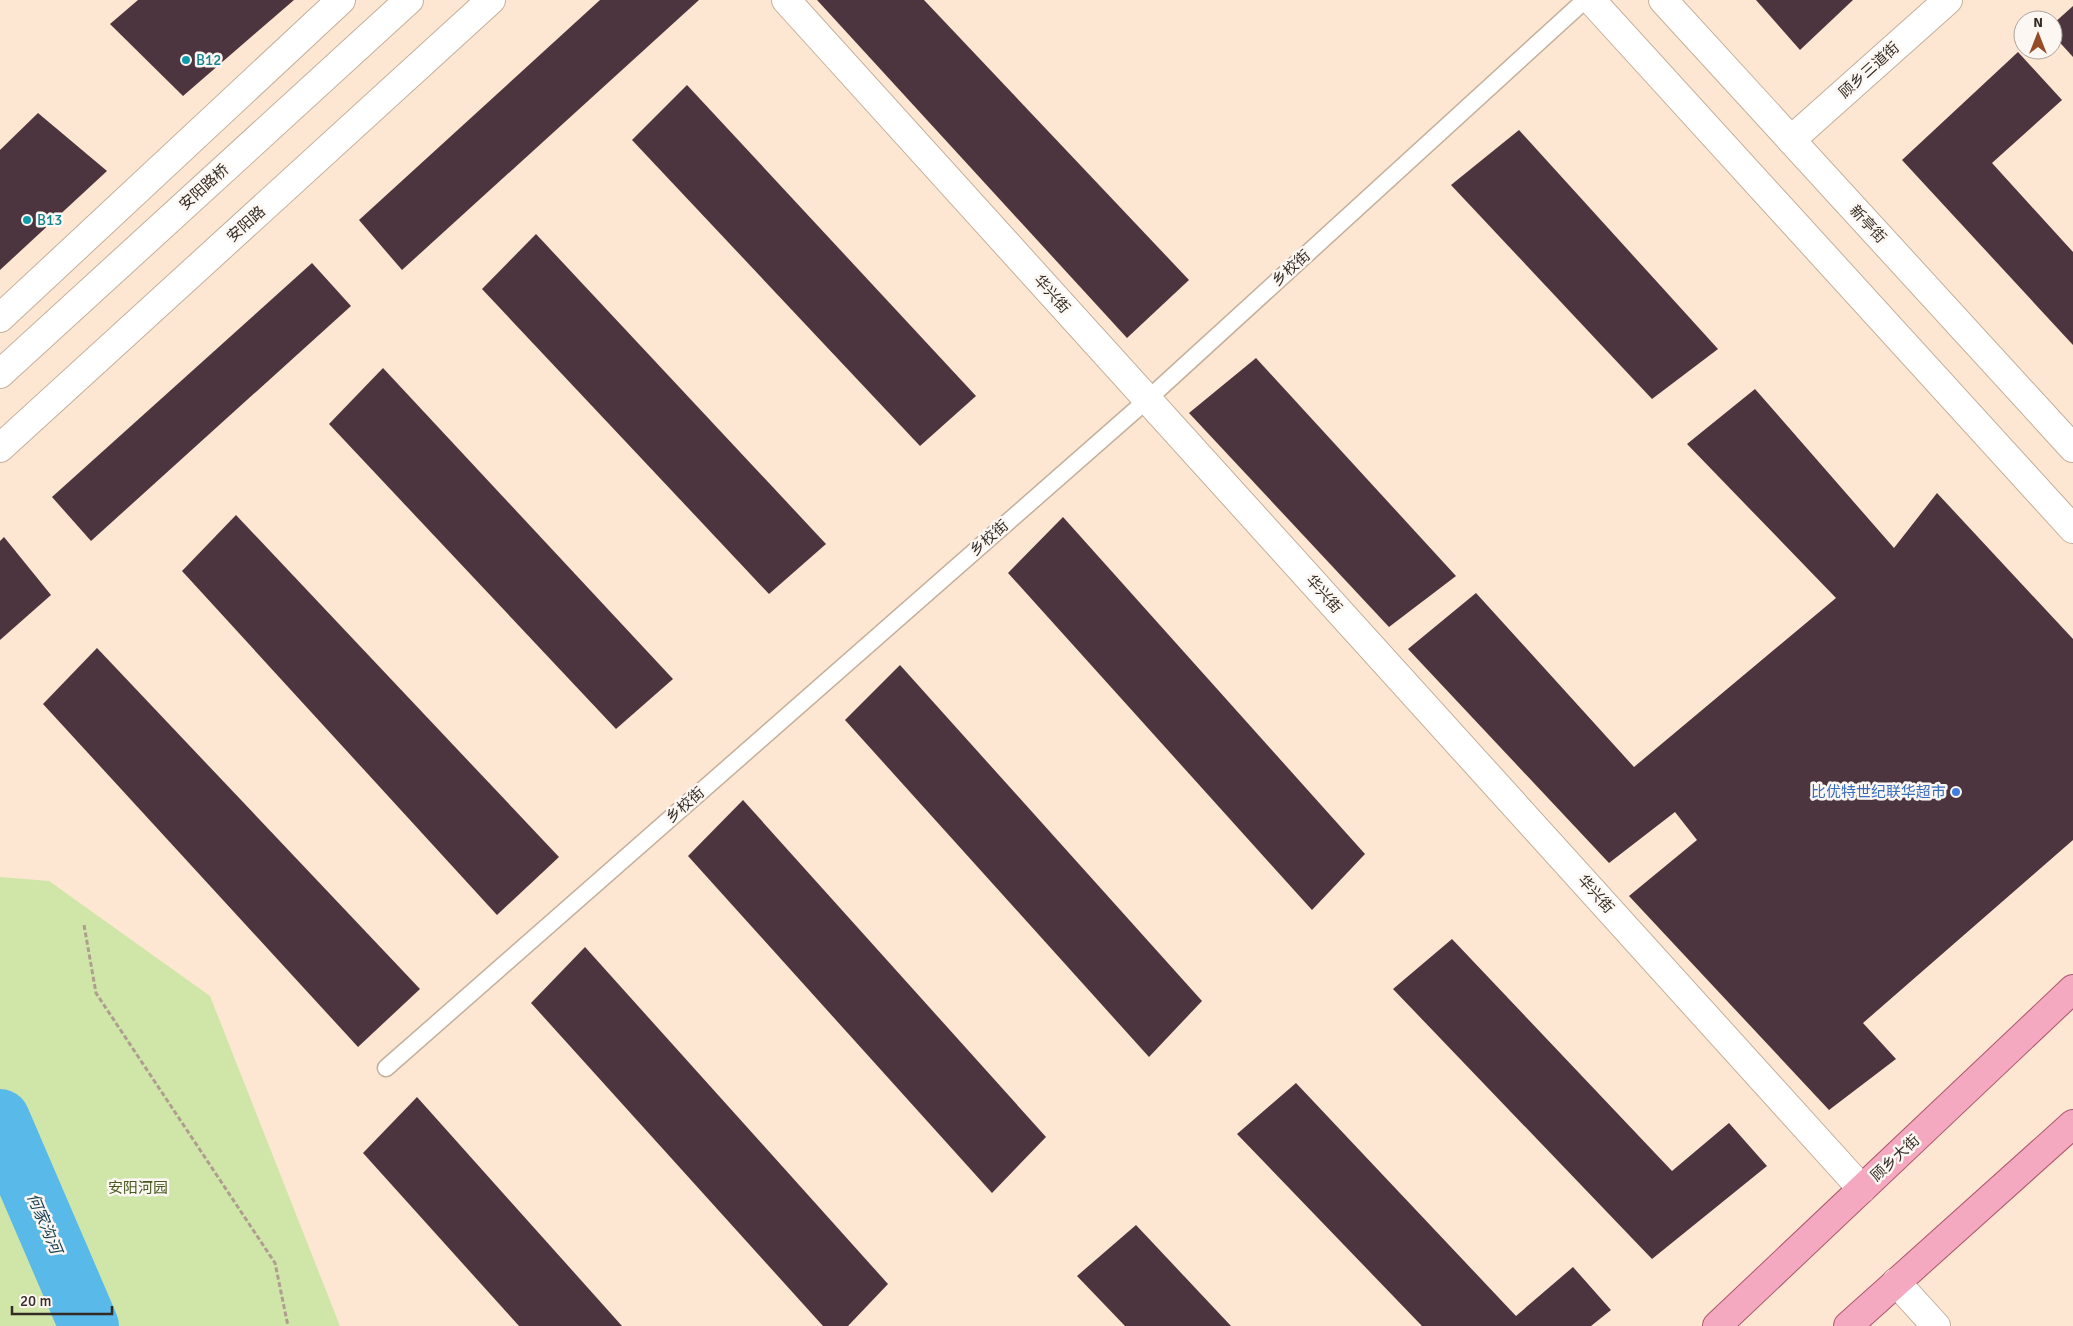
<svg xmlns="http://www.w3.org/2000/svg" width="2073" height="1326" font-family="Signika,'Noto Sans SC',sans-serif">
  <rect width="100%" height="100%" fill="#fde6d2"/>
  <path fill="#d0e6a9" d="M0 877 49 881 210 996 340 1326H0Z"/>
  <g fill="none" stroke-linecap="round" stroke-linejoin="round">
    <path stroke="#59b9e8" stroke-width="60" d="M0 1119 89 1326"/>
  </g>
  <g fill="#4d353f">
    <path d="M138 0H294L183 96 110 24Z"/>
    <path d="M600 0H699L402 270 359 220Z"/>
    <path d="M817 0H924L1189 280 1127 338Z"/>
    <path d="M1756 0H1853L1800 50Z"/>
    <path d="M2073 6V57L2053 35V24Z"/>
    <path d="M2018 52 2062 100 1992 163 2073 252V345L1902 160Z"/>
    <path d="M687 85 976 396 920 446 632 140Z"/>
    <path d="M38 113 107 171 0 270V150Z"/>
    <path d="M1519 130 1718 349 1652 399 1451 185Z"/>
    <path d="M536 234 826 544 769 594 482 289Z"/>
    <path d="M312 263 351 306 91 541 52 497Z"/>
    <path d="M1256 358 1456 576 1389 627 1189 413Z"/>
    <path d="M383 368 673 679 616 729 329 424Z"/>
    <path d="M1755 389 1894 548 1937 493 2073 639V840L1863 1023 1896 1059 1829 1110 1629 896 1697 840 1675 812 1609 863 1408 649 1476 593 1634 767 1836 598 1687 444Z"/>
    <path d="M236 515 559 857 497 915 182 571Z"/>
    <path d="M1063 517 1365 854 1312 910 1008 573Z"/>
    <path d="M4 537 51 595 0 640V541Z"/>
    <path d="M97 648 420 989 358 1047 43 704Z"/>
    <path d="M900 665 1202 1001 1149 1057 845 720Z"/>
    <path d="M743 800 1046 1137 992 1193 688 856Z"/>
    <path d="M1452 939 1672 1171 1729 1123 1767 1166 1652 1259 1393 989Z"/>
    <path d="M585 947 888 1284 848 1326H823L531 1003Z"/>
    <path d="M1296 1083 1516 1316 1573 1267 1611 1310 1591 1326H1422L1237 1134Z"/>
    <path d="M417 1097 622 1326H519L363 1153Z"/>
    <path d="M1136 1225 1231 1326H1125L1077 1276Z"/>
  </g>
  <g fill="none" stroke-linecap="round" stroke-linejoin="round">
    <g stroke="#c4af9b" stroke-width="19">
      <path id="lane" d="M386 1068 1148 399 1585 0"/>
    </g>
    <g stroke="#c4af9b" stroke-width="30">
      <g id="street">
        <path d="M786 0 1862 1189"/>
        <path d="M1791 140 1948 0"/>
      </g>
    </g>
    <g stroke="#c4af9b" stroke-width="30">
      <g id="secondary">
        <path d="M1591 0 2073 529"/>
        <path d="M1663 0 2073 448"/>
        <path d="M0 318 341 0"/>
        <path d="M0 374 409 0"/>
        <path d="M0 448 491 0"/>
        <path d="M1896 1282 1936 1326"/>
      </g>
    </g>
    <g stroke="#ac576e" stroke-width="30">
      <g id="primary">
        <path d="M1717 1326 2073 989"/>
        <path d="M1848 1326 2073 1124"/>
      </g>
    </g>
    <path stroke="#af9e8f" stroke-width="3" stroke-dasharray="5 2.5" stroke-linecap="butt" d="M84 925 96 993 275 1263 288 1326"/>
    <use href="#lane" stroke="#fff" stroke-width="16"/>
    <use href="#street" stroke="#fff" stroke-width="28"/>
    <use href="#secondary" stroke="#fff" stroke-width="28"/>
    <use href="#primary" stroke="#f4a9c0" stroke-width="28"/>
  </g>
  <g fill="#0f9aa8" stroke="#fcf7f3" stroke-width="2">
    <circle cx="186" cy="60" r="5"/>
    <circle cx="27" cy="220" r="5"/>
  </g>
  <circle fill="#3f7fe0" stroke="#fcf7f3" stroke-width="2" cx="1956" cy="792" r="5"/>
  <g text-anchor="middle" stroke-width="5" stroke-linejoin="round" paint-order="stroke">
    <g font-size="15" fill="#0d838f" stroke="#fcf7f3" text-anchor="start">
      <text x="196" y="65">B12</text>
      <text x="37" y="225">B13</text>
    </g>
    <g font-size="15" fill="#342b24" stroke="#fcf7f3">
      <text transform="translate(1869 70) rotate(-42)" y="5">顾乡三道街</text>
      <text transform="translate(204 187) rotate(-42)" y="5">安阳路桥</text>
      <text transform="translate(246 224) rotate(-42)" y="5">安阳路</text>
      <text transform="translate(1868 224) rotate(47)" y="5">新亭街</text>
      <text transform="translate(1291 268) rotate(-42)" y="5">乡校街</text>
      <text transform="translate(1052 294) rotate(48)" y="5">华兴街</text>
      <text transform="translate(989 538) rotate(-41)" y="5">乡校街</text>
      <text transform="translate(1324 594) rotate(48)" y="5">华兴街</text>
      <text transform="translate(685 805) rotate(-41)" y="5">乡校街</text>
      <text transform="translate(1596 894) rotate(48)" y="5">华兴街</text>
      <text transform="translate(1895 1158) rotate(-43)" y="5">顾乡大街</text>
    </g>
    <g font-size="15" fill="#366cbe" stroke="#fcf7f3" text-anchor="end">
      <text x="1946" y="797">比优特世纪联华超市</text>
    </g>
    <g font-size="15" fill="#48591f" stroke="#fcf7f3">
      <text x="138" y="1193">安阳河园</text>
    </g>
    <g font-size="16" font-style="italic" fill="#133d50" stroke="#fcf7f3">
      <text transform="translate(45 1223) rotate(67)" y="6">何家沟河</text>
    </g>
  </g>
  <g transform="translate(2038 35)"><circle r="24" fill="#fcf7f3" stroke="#aca5a0"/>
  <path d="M0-4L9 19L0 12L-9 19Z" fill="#944d28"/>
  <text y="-8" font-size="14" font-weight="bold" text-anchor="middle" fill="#342b24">N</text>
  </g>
  <path d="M12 1306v8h100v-8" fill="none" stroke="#342b24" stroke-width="2.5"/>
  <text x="20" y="1306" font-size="15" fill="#342b24" stroke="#fcf7f3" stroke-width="4" paint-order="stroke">20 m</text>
</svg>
